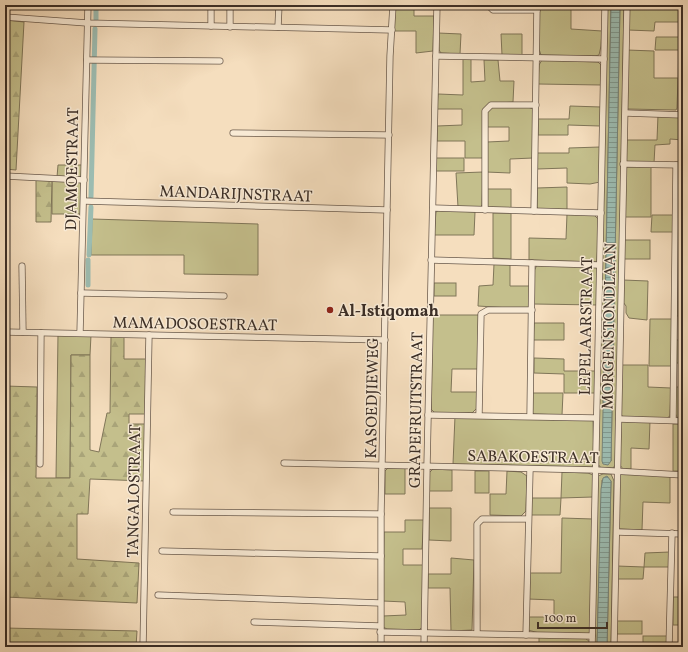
<svg xmlns="http://www.w3.org/2000/svg" width="688" height="652" font-family="Vollkorn,serif">
  <defs>
    <pattern id="forest-firs" width="22" height="20" patternUnits="userSpaceOnUse"><rect width="22" height="20" fill="#c4bf8c"/><path d="M5 1l3.5 6h-7zM16 11l3.5 6h-7z" fill="#a9a479"/></pattern>
    <pattern id="water-rules" width="6" height="5" patternUnits="userSpaceOnUse"><rect width="6" height="5" fill="#9cbcb1"/><path d="M0 2.5h6" fill="none" stroke="#809990"/></pattern>
  </defs>
  <rect width="100%" height="100%" fill="#f5debe"/>
  <filter id="stains"><feTurbulence type="fractalNoise" baseFrequency=".005" numOctaves="4"/><feColorMatrix values="0 0 0 0 .2 0 0 0 0 .09 0 0 0 0 .02 0 0 0 .5 -.17"/></filter>
  <radialGradient id="worn" r=".72"><stop offset=".6" stop-color="#630" stop-opacity="0"/><stop offset="1" stop-color="#630" stop-opacity=".3"/></radialGradient>
  <g fill="#c4bf8c" stroke="#807659">
    <path d="M394 5H414V16H434L433 51 416 53V31H394Z"/>
    <path d="M539 5H602V9H571V29L602 31 601 46 599 55 595 56 541 55 539 49Z"/>
    <path d="M607 5H611L603 401 611 461 620 5H624L616 464 613 468H601L598 464Z"/>
    <path d="M628 5H680V22H655L654 31 628 30Z"/>
    <path d="M438 33 461 34 460 54 441 53 439 50Z"/>
    <path d="M501 34H522V55H502Z"/>
    <path d="M656 37H679V50H655Z"/>
    <path d="M627 50 654 51V78H678L677 108 676 110 628 109 626 106Z"/>
    <path d="M463 59H471V82L485 81 484 60H498L500 81H514L513 102 488 104 484 110 483 158H465V141H437V126L462 125V109H437L438 94 463 95Z"/>
    <path d="M542 60 598 62 601 65V85L538 84 539 65Z"/>
    <path d="M570 106 601 107 600 126 568 125V135H538V119H569Z"/>
    <path d="M492 107H528L533 109V158L510 159V173L486 172 487 142 509 141V127H487L486 114Z"/>
    <path d="M658 115 683 116V140L670 139V144L655 145 654 163H628L625 161V140H657Z"/>
    <path d="M600 147V182L590 184 567 183V168L537 169V153H569V148Z"/>
    <rect x="436" y="158" width="28" height="13"/>
    <path d="M58 165H82L81 177H57Z"/>
    <path d="M651 166V217H624L625 169 627 167Z"/>
    <path d="M683 166V269L677 268 678 172Z"/>
    <path d="M483 172 482 205 479 208 458 207 456 173Z"/>
    <path d="M52 180 81 182V214H52Z"/>
    <path d="M567 187V210H540L537 207V188Z"/>
    <path d="M486 189H511V208H489L486 205Z"/>
    <path d="M439 210 475 212 474 235H434L436 212Z"/>
    <path d="M493 213H511V259L493 258Z"/>
    <path d="M567 214H593L599 220 597 262 529 260V238L566 239Z"/>
    <path d="M652 215H675L674 232H651Z"/>
    <path d="M92 219 258 224V275L184 274V255H91Z"/>
    <rect x="624" y="240" width="26" height="19"/>
    <path d="M494 264H510V286H530L529 307 526 309 478 306 479 286 493 285Z"/>
    <path d="M537 265 594 266 598 270 597 305 534 304V271Z"/>
    <path d="M623 280 648 281 647 320 629 318 626 313V306L623 302Z"/>
    <rect x="434" y="283" width="22" height="13"/>
    <rect x="676" y="293" width="7" height="23"/>
    <path d="M432 315H479L478 369H452L451 392H477V408L472 413H435L431 409Z"/>
    <path d="M650 319H673L672 366H649Z"/>
    <path d="M534 323H564V340H533Z"/>
    <path d="M58 334 91 335 90 355H71L70 478H56Z"/>
    <path d="M676 340H683V363H675Z"/>
    <path d="M534 358 564 359V371H595V393H564V374L534 373Z"/>
    <path d="M622 365H648V387L671 388 670 416 667 418 623 417 621 414Z"/>
    <path d="M676 387H683V420L678 419 675 413Z"/>
    <path d="M532 393H563L562 415 534 414 532 412Z"/>
    <path d="M455 416 593 420 594 464 592 467 453 464Z"/>
    <path d="M623 421H650L649 449 631 448V469H623L620 465 621 423Z"/>
    <rect x="673" y="424" width="10" height="47"/>
    <path d="M388 468H405V494H385V471Z"/>
    <path d="M433 469 452 470V491H429V473Z"/>
    <rect x="475" y="471" width="14" height="22"/>
    <path d="M507 471 521 472 527 476 526 511 521 516 490 515V494H506Z"/>
    <path d="M562 472 588 473 593 475V497L561 498Z"/>
    <path d="M603 474H611L614 481 611 647H607L611 481 602 480 597 647H593L598 476Z"/>
    <path d="M621 474 670 475V503L643 502 642 530 620 529 618 528V477Z"/>
    <path d="M531 498H561L560 515H530Z"/>
    <path d="M429 508H451V541L429 540Z"/>
    <path d="M562 518 593 519 590 633 587 634 539 633 528 630V617H554V600L528 599V573H561Z"/>
    <path d="M405 520H424L422 549H403V565H423L422 627 419 630 387 629 383 627V616L406 615 405 602 383 601 384 532H405Z"/>
    <path d="M670 552V567H644L645 553Z"/>
    <path d="M451 558 474 560 472 630 451 631 450 588H428V574H451Z"/>
    <path d="M617 566 644 567 643 579H617Z"/>
    <rect x="673" y="597" width="10" height="28"/>
    <rect x="615" y="621" width="27" height="13"/>
    <rect x="643" y="636" width="25" height="11"/>
    <path d="M539 637 585 638 590 642V647H539Z"/>
  </g>
  <g fill="url(#forest-firs)" stroke="#807659">
    <path d="M5 20 24 22 16 170 5 169Z"/>
    <path d="M36 180H52L51 222H36Z"/>
    <path d="M111 336 124 337V359H147L145 414H129V424H145V481L90 479 88 514H77V559L139 563 137 603 5 597V386L37 387 36 478H70L71 355H90V450L99 452 107 413H110Z"/>
    <path d="M5 628 137 631 136 647H5Z"/>
  </g>
  <g fill="url(#water-rules)" stroke="#758379">
    <path d="M611 5H620L611 461 608 465 603 464 602 461Z"/>
    <path d="M607 476 611 481 607 647H597L601 489 603 478Z"/>
  </g>
  <g fill="none" stroke-linecap="round" stroke-linejoin="round">
    <g stroke="#9cbcb1" stroke-width="5">
      <path d="M96 19V5"/>
      <path d="M91 197 95 29"/>
      <path d="M89 255 91 207"/>
      <path d="M88 285V260"/>
    </g>
    <g stroke="#6a5a4c" stroke-width="7">
      <g id="minor">
        <path d="M230 5V27"/>
        <path d="M488 5 493 10H537"/>
        <path d="M5 17 87 23 392 30"/>
        <path d="M211 26V5"/>
        <path d="M278 27 279 5"/>
        <path d="M436 56 604 59"/>
        <path d="M87 60 220 61"/>
        <path d="M626 113 683 115"/>
        <path d="M681 115 682 5"/>
        <path d="M233 133 389 135"/>
        <path d="M623 164 683 165"/>
        <path d="M5 176 84 180"/>
        <path d="M84 201 387 210"/>
        <path d="M433 208 601 213"/>
        <path d="M485 210V111L491 105H536"/>
        <path d="M534 211 537 5"/>
        <path d="M431 260 599 265"/>
        <path d="M22 266 23 332"/>
        <path d="M81 293 224 296"/>
        <path d="M5 332 385 340"/>
        <path d="M80 333 88 5"/>
        <path d="M428 415 596 418"/>
        <path d="M479 415 481 314 488 310H532"/>
        <path d="M530 415 532 263"/>
        <path d="M619 419 683 421"/>
        <path d="M673 420 676 165"/>
        <path d="M284 463 596 470 683 475"/>
        <path d="M40 464 41 333"/>
        <path d="M173 512 381 514"/>
        <path d="M617 532 683 534"/>
        <path d="M162 551 381 556"/>
        <path d="M158 595 380 603"/>
        <path d="M254 622 380 626"/>
        <path d="M380 632 592 636"/>
        <path d="M477 633V524L482 519H528"/>
        <path d="M526 635 530 469"/>
        <path d="M143 647 149 335"/>
        <path d="M381 647V514L390 56 393 5"/>
        <path d="M424 647 427 466 437 5"/>
        <path d="M592 647 605 5"/>
        <path d="M614 647 627 5"/>
        <path d="M669 647 672 533"/>
      </g>
    </g>
    <use href="#minor" stroke="#f8ead5" stroke-width="5.5"/>
  </g>
  <circle fill="#8f2418" stroke="#f8ead5" stroke-width="1.5" cx="330" cy="310" r="4"/>
  <g text-anchor="middle" stroke-width="3" stroke-linejoin="round" paint-order="stroke">
    <g font-size="16" fill="#3b2e26" stroke="#f8ead5">
      <text transform="translate(71 169) rotate(-89)" y="6">DJAMOESTRAAT</text>
      <text transform="translate(236 193) rotate(2)" y="6">MANDARIJNSTRAAT</text>
      <text transform="translate(195 323) rotate(1)" y="6">MAMADOSOESTRAAT</text>
      <text transform="translate(585 326) rotate(-89)" y="6">LEPELAARSTRAAT</text>
      <text transform="translate(608 326) rotate(-89)" y="6">MORGENSTONDLAAN</text>
      <text transform="translate(371 398) rotate(-89)" y="6">KASOEDJIEWEG</text>
      <text transform="translate(415 410) rotate(-89)" y="6">GRAPEFRUITSTRAAT</text>
      <text transform="translate(533 456) rotate(1)" y="6">SABAKOESTRAAT</text>
      <text transform="translate(133 491) rotate(-89)" y="6">TANGALOSTRAAT</text>
    </g>
    <g font-size="16" font-weight="bold" fill="#3b2e26" stroke="#f8ead5" text-anchor="start">
      <text x="338" y="316">Al-Istiqomah</text>
    </g>
  </g>
  <rect width="688" height="652" fill="none" stroke="#f5debe" stroke-width="20"/>
  <rect x="6" y="6" width="676" height="640" fill="none" stroke="#3b2e26" stroke-width="2"/>
  <rect x="10" y="10" width="668" height="632" fill="none" stroke="#3b2e26"/>
  <path d="M538 622v6h69v-6" fill="none" stroke="#3b2e26" stroke-width="2"/>
  <text x="544" y="622" font-size="12" fill="#3b2e26" stroke="#f8ead5" stroke-width="3" paint-order="stroke">100 m</text>
  <rect width="100%" height="100%" filter="url(#stains)"/>
  <rect width="100%" height="100%" fill="url(#worn)"/>
</svg>
